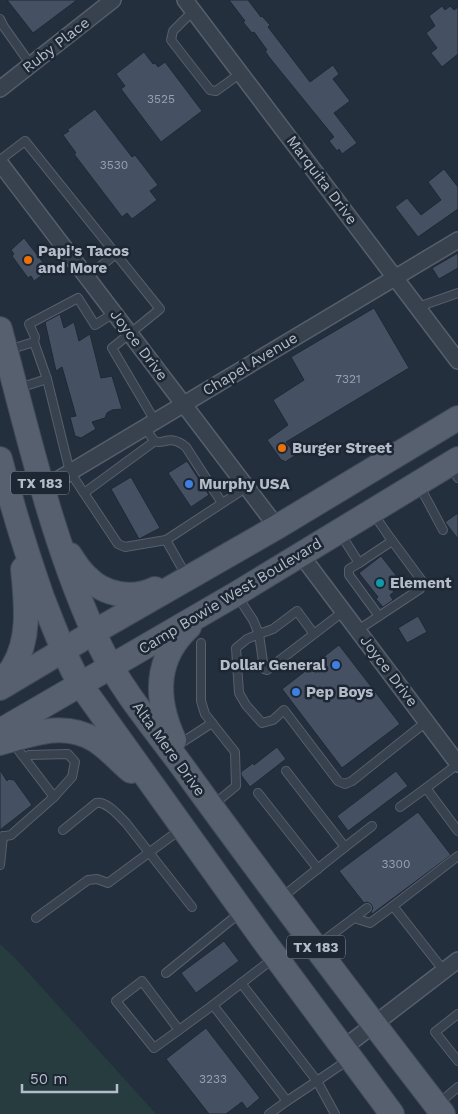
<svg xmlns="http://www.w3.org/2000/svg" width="458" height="1114" font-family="'Work Sans',sans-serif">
  <rect width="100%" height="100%" fill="#242f3e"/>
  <path fill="#263c3f" d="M0 944 16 959 156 1114H0Z"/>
  <g fill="#455162" stroke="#1f2835">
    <path d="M7 0H77L33 33Z"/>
    <path d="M229 0H248L261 17 262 16 270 25 268 27 278 40 310 82 333 65 339 74 333 79 350 101 334 113 357 143 342 154 339 149 337 151 329 141 334 137 269 57 265 51 267 50 254 32 252 33 243 22 245 21Z"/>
    <path d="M442 6 445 10 450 6 454 10 458 7V54L442 67 431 53 437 48 426 33 435 26 429 16Z"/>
    <path d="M144 52 153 64 155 63 158 67 165 62 202 111 161 142 121 89 125 86 116 74Z"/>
    <path d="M95 109 132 157 135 155 158 185 150 191 157 200 132 219 127 213 122 217 74 154 76 153 63 135 69 131 67 130Z"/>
    <path d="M444 169 458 187V209L418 237 395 207 407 198 421 215 441 200 428 182Z"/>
    <path d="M24 238 49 270 34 281 31 276 28 278 12 256 14 254 11 250Z"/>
    <path d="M458 253V268L439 279 432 268Z"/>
    <path d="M374 308 409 368 286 442 296 455 285 462 283 460 282 461 267 440 288 425 273 400 304 380 291 357Z"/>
    <path d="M60 314 64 328 74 322 79 341 90 334 101 378 112 376 122 409 112 410 107 413 105 418 92 422 96 429 81 438 75 436 70 417 76 416 62 367 56 371 45 322Z"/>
    <path d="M187 461 209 495 191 507 168 473Z"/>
    <path d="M131 477 160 528 139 539 111 489Z"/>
    <path d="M458 513V539L445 522Z"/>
    <path d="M381 556 399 579 390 586 394 592 390 595 393 600 383 607 376 599 378 597 359 573Z"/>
    <path d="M418 616 427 632 407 643 398 628Z"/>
    <path d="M339 645 400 724 342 768 282 689Z"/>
    <path d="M277 747 286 759 250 787 241 775V772L253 763 254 765Z"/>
    <path d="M0 770 7 781 9 779 14 780 32 805 0 830Z"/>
    <path d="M396 771 408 786 348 831 337 816Z"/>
    <path d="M418 812 451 855 372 914 371 912 373 908 371 904 367 902 364 903 339 871Z"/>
    <path d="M224 941 239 961 196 993 181 973Z"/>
    <path d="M206 1028 260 1098 247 1109 242 1102 226 1114H209L166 1059Z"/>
  </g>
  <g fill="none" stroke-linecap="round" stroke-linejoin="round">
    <g stroke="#565f6c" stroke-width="10">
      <g id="lane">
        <path d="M193 11 173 31 171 40 210 90 216 91 241 73"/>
        <path d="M0 19 4 27 31 65"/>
        <path d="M0 160 25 141 160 309 112 348 155 421"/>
        <path d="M88 276 116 254"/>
        <path d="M418 307 458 293"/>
        <path d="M34 342 47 379"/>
        <path d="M8 350 34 342 35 337 29 324 78 298 95 325 114 313"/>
        <path d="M19 388 47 379 70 472 118 544 125 547 166 540 187 577"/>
        <path d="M145 427C148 431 151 438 155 441 162 446 170 433 186 447L222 503"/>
        <path d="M450 466 458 478"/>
        <path d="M419 485 443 530"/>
        <path d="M84 493 155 441"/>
        <path d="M340 533 359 563 392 541"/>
        <path d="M166 540 247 487"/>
        <path d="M359 563 349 569V575L379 616"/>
        <path d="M238 597 253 620 259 634 247 639 236 648 239 693 246 705 262 723 273 720 284 710 338 781 345 784 352 781 426 722"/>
        <path d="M358 630 420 589 422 581 388 535 373 513"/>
        <path d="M314 634 297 611 273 629 259 634 264 669 267 670 344 611"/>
        <path d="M201 643V701L205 714 235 752 236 786 213 805"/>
        <path d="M178 745 212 723"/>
        <path d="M25 758 29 755 68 754 75 762 72 777 54 797"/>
        <path d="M458 764 426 788 458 831"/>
        <path d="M258 793 318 869"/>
        <path d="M400 807 426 788"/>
        <path d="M63 830 96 803C107 801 119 816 126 823L192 907"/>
        <path d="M0 837 11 835 54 797 13 743"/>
        <path d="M345 847 372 826"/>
        <path d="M0 865 3 836"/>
        <path d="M281 898 345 847 286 771"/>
        <path d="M393 906 458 856"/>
        <path d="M36 918 88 880 97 879 108 883 181 829"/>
        <path d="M354 918 367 908"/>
        <path d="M318 945 354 918 370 923 393 906 444 971"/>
        <path d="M166 973 241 912"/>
        <path d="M241 983 317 1081 287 1101 213 1005 274 958"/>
        <path d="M458 1014 435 1032 458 1061"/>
        <path d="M179 1030 154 1048 116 1001 142 981 179 1030 213 1005"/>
        <path d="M438 1104 458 1087"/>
        <path d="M269 1114 287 1101"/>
        <path d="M335 1114 317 1081 348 1060"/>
      </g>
    </g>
    <g stroke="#565f6c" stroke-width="18">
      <g id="street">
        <path d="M185 0 458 361"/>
        <path d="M0 89 113 0"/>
        <path d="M0 163 277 527"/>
        <path d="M42 489 458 240"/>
        <path d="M301 555 458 764"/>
        <path d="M342 1049 458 960"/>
      </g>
    </g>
    <g stroke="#414a57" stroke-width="26">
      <g id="primary">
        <path d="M0 329C29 437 53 547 101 648 124 695 162 737 192 780 274 893 358 1004 443 1114"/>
        <path d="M0 459C12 506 26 551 42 597 54 627 64 656 80 684L264 941 392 1114"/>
        <path d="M70 555C75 563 80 571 87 577 104 595 133 600 155 589"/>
        <path d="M0 681C4 677 10 673 13 667 31 638 26 601 23 569"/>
        <path d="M0 688 94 632 277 527 458 418"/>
        <path d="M0 731 236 594 458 459"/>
        <path d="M174 740C155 699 154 659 189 627"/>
        <path d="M0 743C32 734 64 721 95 740 108 748 119 761 131 771"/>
      </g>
    </g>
    <use href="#lane" stroke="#38414e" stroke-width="8"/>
    <use href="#street" stroke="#38414e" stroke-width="15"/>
    <use href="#primary" stroke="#56606e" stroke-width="24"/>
  </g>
  <g fill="#e8710a" stroke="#1d2633" stroke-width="2">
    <circle cx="28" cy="260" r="5"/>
    <circle cx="282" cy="448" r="5"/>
  </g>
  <g fill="#3f7fe0" stroke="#1d2633" stroke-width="2">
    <circle cx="189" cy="484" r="5"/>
    <circle cx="336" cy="665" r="5"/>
    <circle cx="296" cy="692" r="5"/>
  </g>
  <circle fill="#0f9aa8" stroke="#1d2633" stroke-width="2" cx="380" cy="583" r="5"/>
  <g text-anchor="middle" stroke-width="5" stroke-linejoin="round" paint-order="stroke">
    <g font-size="12" fill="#98a1af">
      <text x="161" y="103">3525</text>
      <text x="114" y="169">3530</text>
      <text x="348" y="383">7321</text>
      <text x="396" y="868">3300</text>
      <text x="213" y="1083">3233</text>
    </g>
    <g fill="#1d2633" stroke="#878f9c" stroke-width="1">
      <rect x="11" y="471.5" width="58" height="23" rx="4"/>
      <rect x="287" y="935.5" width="58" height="23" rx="4"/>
    </g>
    <g font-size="14" font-weight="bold" fill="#b4bcc9">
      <text x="40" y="488">TX 183</text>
      <text x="316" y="952">TX 183</text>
    </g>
    <g font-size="15" fill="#b4bcc9" stroke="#1d2633">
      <text transform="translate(56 45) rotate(-38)" y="5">Ruby Place</text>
      <text transform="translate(322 180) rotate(53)" y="5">Marquita Drive</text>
      <text transform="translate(139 345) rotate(53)" y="5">Joyce Drive</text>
      <text transform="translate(250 364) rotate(-31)" y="5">Chapel Avenue</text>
      <text transform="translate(230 596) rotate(-31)" y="5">Camp Bowie West Boulevard</text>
      <text transform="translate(389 671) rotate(53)" y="5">Joyce Drive</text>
      <text transform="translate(169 749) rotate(54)" y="5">Alta Mere Drive</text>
    </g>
    <g font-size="15" font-weight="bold" fill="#b4bcc9" stroke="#1d2633" text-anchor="start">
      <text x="38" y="256">Papi's Tacos<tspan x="38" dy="17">and More</tspan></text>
      <text x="292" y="453">Burger Street</text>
      <text x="199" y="489">Murphy USA</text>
      <text x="390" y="588">Element</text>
      <text x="326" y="670" text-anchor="end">Dollar General</text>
      <text x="306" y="697">Pep Boys</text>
    </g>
  </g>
  <path d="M22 1084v8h95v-8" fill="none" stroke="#b4bcc9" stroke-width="2.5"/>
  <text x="30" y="1084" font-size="15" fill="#b4bcc9" stroke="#1d2633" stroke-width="4" paint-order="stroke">50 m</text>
</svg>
